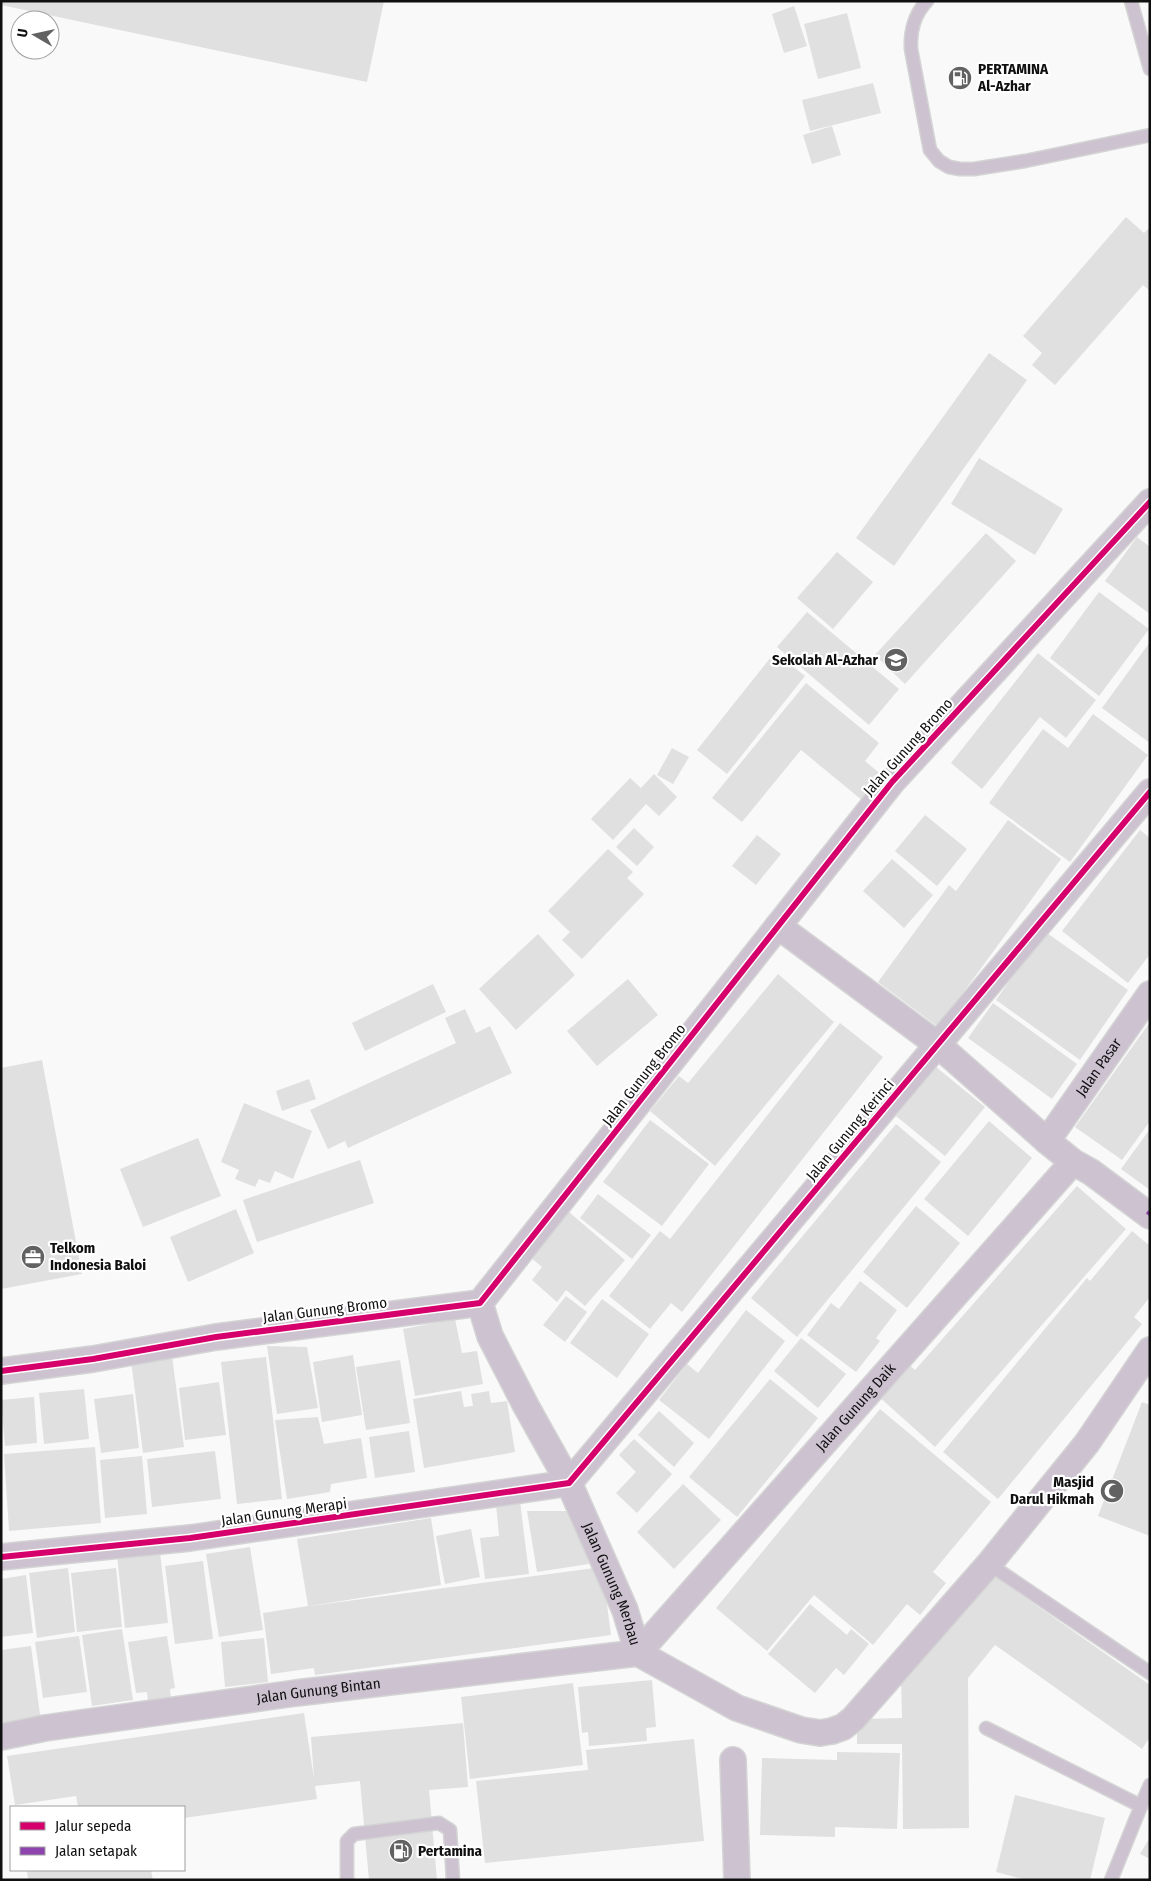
<svg xmlns="http://www.w3.org/2000/svg" width="1151" height="1881" font-family="'Fira Sans Condensed',sans-serif">
  <rect width="100%" height="100%" fill="#faf9fa"/>
  <g fill="#e1e0e1">
    <path d="M1 1H384L367 82 1 5Z"/>
    <path d="M794 6 807 46 784 53 772 14Z"/>
    <path d="M847 13 861 68 818 79 804 24Z"/>
    <path d="M873 83 881 113 810 131 802 100Z"/>
    <path d="M832 126 841 155 812 164 803 135Z"/>
    <path d="M1126 217 1144 233 1150 227V291L1143 285 1055 385 1032 365 1042 353 1023 336Z"/>
    <path d="M989 353 1027 380 894 566 856 538Z"/>
    <path d="M979 458 1063 509 1035 555 951 504Z"/>
    <path d="M986 533 1016 561 905 684 875 655Z"/>
    <path d="M1137 537 1150 547V614L1105 581Z"/>
    <path d="M837 552 873 582 833 629 797 598Z"/>
    <path d="M1099 592 1149 629 1099 696 1050 658Z"/>
    <path d="M807 612 899 689 869 725 777 647Z"/>
    <path d="M1150 642V743L1102 708Z"/>
    <path d="M775 652 805 676 727 774 697 750Z"/>
    <path d="M1038 653 1096 700 1066 738 1040 717 982 789 951 763Z"/>
    <path d="M806 683 879 743 865 761 883 776 863 801 801 750 742 822 712 798Z"/>
    <path d="M1093 714 1148 755 1070 862 989 803 1043 729 1068 748Z"/>
    <path d="M672 748 689 757 673 784 657 775Z"/>
    <path d="M654 774 677 797 659 816 646 804 613 840 591 819 630 778 641 788Z"/>
    <path d="M925 815 967 849 937 886 895 851Z"/>
    <path d="M1008 820 1061 859 938 1027 878 982 949 885 956 891Z"/>
    <path d="M634 828 654 847 637 866 616 847Z"/>
    <path d="M1140 830 1150 838V954L1128 983 1062 931Z"/>
    <path d="M757 835 781 854 756 885 732 866Z"/>
    <path d="M608 849 633 872 627 878 644 894 582 959 562 940 570 932 548 911Z"/>
    <path d="M892 859 933 895 904 928 863 891Z"/>
    <path d="M1044 931 1128 990 1080 1060 996 1000Z"/>
    <path d="M538 934 575 975 516 1030 479 989Z"/>
    <path d="M778 974 834 1022 715 1166 650 1111 679 1076 688 1083Z"/>
    <path d="M628 979 658 1015 597 1066 567 1031Z"/>
    <path d="M433 984 446 1012 365 1051 352 1023Z"/>
    <path d="M993 1003 1077 1064 1052 1099 968 1038Z"/>
    <path d="M465 1009 476 1033 490 1026 512 1073 348 1148 345 1141 328 1149 310 1110 456 1043 445 1018Z"/>
    <path d="M1150 1022V1121L1122 1160 1075 1127Z"/>
    <path d="M840 1023 883 1057 682 1312 671 1303 650 1329 609 1296 660 1231 670 1239Z"/>
    <path d="M42 1060 82 1274 1 1289V1068Z"/>
    <path d="M936 1067 985 1107 945 1156 896 1116Z"/>
    <path d="M309 1079 316 1099 282 1111 276 1091Z"/>
    <path d="M244 1103 312 1131 293 1179 275 1171 270 1183 259 1179 255 1187 235 1179 239 1170 221 1162Z"/>
    <path d="M650 1120 709 1164 662 1226 603 1182Z"/>
    <path d="M989 1121 1032 1158 968 1236 924 1199Z"/>
    <path d="M896 1124 941 1162 797 1337 751 1298Z"/>
    <path d="M1150 1129V1190L1121 1169Z"/>
    <path d="M198 1138 221 1196 143 1227 120 1169Z"/>
    <path d="M360 1160 374 1203 257 1242 243 1200Z"/>
    <path d="M1077 1186 1126 1229 935 1447 877 1395 906 1362 915 1370Z"/>
    <path d="M598 1194 651 1235 632 1259 580 1218Z"/>
    <path d="M916 1206 960 1243 907 1308 863 1272Z"/>
    <path d="M236 1209 254 1253 188 1282 170 1237Z"/>
    <path d="M569 1212 625 1260 585 1306 566 1290 557 1302 532 1280 542 1267 530 1257Z"/>
    <path d="M1132 1231 1150 1246V1297L1134 1317 1142 1324 998 1499 943 1452 1087 1278 1090 1281Z"/>
    <path d="M860 1281 897 1310 876 1338 880 1341 856 1372 807 1335 831 1303 839 1309Z"/>
    <path d="M566 1296 587 1312 565 1342 543 1325Z"/>
    <path d="M602 1299 649 1334 617 1378 570 1343Z"/>
    <path d="M746 1310 785 1341 709 1439 659 1400 687 1364 698 1373Z"/>
    <path d="M455 1319 462 1353 477 1351 483 1384 415 1396 403 1329Z"/>
    <path d="M801 1338 846 1374 818 1408 774 1371Z"/>
    <path d="M267 1346 307 1347 318 1408 277 1414Z"/>
    <path d="M353 1355 362 1415 322 1422 313 1362Z"/>
    <path d="M172 1356 184 1447 143 1453 131 1361Z"/>
    <path d="M266 1357 282 1499 237 1504 221 1362Z"/>
    <path d="M400 1360 410 1423 366 1430 356 1367Z"/>
    <path d="M770 1379 818 1418 737 1517 689 1477Z"/>
    <path d="M219 1382 226 1435 185 1440 179 1388Z"/>
    <path d="M84 1389 89 1439 44 1444 39 1393Z"/>
    <path d="M461 1391 464 1407 473 1406 471 1394 489 1391 491 1403 507 1401 515 1452 424 1468 413 1399Z"/>
    <path d="M133 1394 139 1448 101 1453 94 1399Z"/>
    <path d="M34 1397 37 1443 5 1446 1 1400Z"/>
    <path d="M1142 1402 1150 1405V1536L1098 1516Z"/>
    <path d="M880 1409 991 1502 933 1572 946 1583 920 1615 907 1604 873 1645 814 1595 767 1651 716 1608Z"/>
    <path d="M659 1411 694 1443 674 1467 638 1435Z"/>
    <path d="M318 1417 324 1444 361 1438 367 1478 331 1484 330 1492 287 1499 275 1420Z"/>
    <path d="M409 1431 415 1472 375 1478 369 1437Z"/>
    <path d="M634 1439 672 1474 637 1513 616 1493 636 1472 619 1455Z"/>
    <path d="M95 1447 101 1523 9 1531 4 1454Z"/>
    <path d="M215 1451 221 1499 152 1507 147 1459Z"/>
    <path d="M142 1456 147 1514 105 1518 100 1460Z"/>
    <path d="M683 1484 721 1520 674 1569 637 1532Z"/>
    <path d="M520 1501 529 1574 485 1579 480 1538 499 1536 496 1504Z"/>
    <path d="M527 1511H571L589 1564 537 1572Z"/>
    <path d="M431 1518 441 1585 310 1606 602 1567 611 1635 315 1675 314 1668 271 1674 263 1613 308 1606 297 1539Z"/>
    <path d="M471 1529 480 1577 445 1584 436 1536Z"/>
    <path d="M250 1547 263 1630 219 1637 206 1554Z"/>
    <path d="M160 1552 168 1623 125 1628 117 1556Z"/>
    <path d="M203 1561 213 1639 175 1644 165 1566Z"/>
    <path d="M68 1568 75 1632 37 1638 29 1573Z"/>
    <path d="M116 1568 122 1627 77 1632 71 1573Z"/>
    <path d="M26 1575 33 1633 1 1637V1579Z"/>
    <path d="M996 1577 1150 1685V1737L1142 1749 995 1645 968 1678 969 1828 903 1829 902 1744H857V1719L902 1718 901 1680Z"/>
    <path d="M810 1604 847 1635 851 1629 869 1644 844 1675 836 1668 815 1693 768 1654Z"/>
    <path d="M122 1629 133 1700 92 1706 82 1635Z"/>
    <path d="M79 1636 87 1692 43 1698 35 1642Z"/>
    <path d="M167 1636 175 1688 170 1689 171 1699 148 1702 147 1692 136 1693 128 1642Z"/>
    <path d="M264 1638 268 1682 225 1687 221 1642Z"/>
    <path d="M31 1646 41 1722 1 1727V1650Z"/>
    <path d="M652 1680 656 1727 646 1728 647 1741 589 1746 588 1732 582 1733 578 1687Z"/>
    <path d="M573 1683 583 1765 470 1779 461 1697Z"/>
    <path d="M304 1713 314 1779 311 1737 463 1723 468 1787 429 1790 437 1880H369L360 1781 315 1786 317 1799 184 1818V1807H78L76 1796 15 1805 7 1756Z"/>
    <path d="M694 1739 704 1841 485 1863 476 1781 588 1770 586 1750Z"/>
    <path d="M837 1752 900 1753 897 1829 835 1827V1837L760 1835 762 1758 837 1760Z"/>
    <path d="M1015 1795 1105 1818 1090 1880H1027L996 1872Z"/>
    <path d="M1150 1837V1859L1140 1854Z"/>
    <path d="M27 1870H151L153 1880H28Z"/>
  </g>
  <g fill="none" stroke-linecap="round" stroke-linejoin="round">
    <g stroke="#d5d4d5" stroke-width="15">
      <g id="service">
        <path d="M927 1C914 15 910 30 911 49L930 150 939 161 949 167 960 169H974L1025 161 1150 135"/>
        <path d="M1131 1 1150 69"/>
        <path d="M989 1564 1150 1673"/>
        <path d="M986 1728 1141 1806 1111 1880"/>
        <path d="M1141 1806 1150 1785"/>
        <path d="M347 1880V1841L354 1834 439 1823 450 1830 453 1880"/>
      </g>
    </g>
    <g stroke="#d5d4d5" stroke-width="28">
      <g id="minor">
        <path d="M778 926 938 1045 1047 1141 1073 1162 1091 1172 1150 1216"/>
        <path id="s1" d="M1047 1141 1150 994"/>
        <path id="s2" d="M480 1303 490 1336 526 1406 569 1483 625 1610 638 1653 737 1708 801 1730 820 1733 832 1731 843 1727 853 1719 989 1564 1087 1443 1150 1350"/>
        <path d="M1 1371 93 1359 216 1337 480 1303 892 782 1150 502"/>
        <path d="M1 1557 190 1538 569 1483 1150 792"/>
        <path id="s3" d="M1 1737 45 1728 296 1693 638 1653 1073 1162"/>
        <path d="M733 1760 737 1880"/>
      </g>
    </g>
    <use href="#service" stroke="#ccc2d0" stroke-width="12"/>
    <use href="#minor" stroke="#ccc2d0" stroke-width="25"/>
    <path stroke="#8e44ad" stroke-width="5" stroke-dasharray="10 5" stroke-linecap="butt" d="M1148 1215 1150 1212"/>
    <g stroke="#fff" stroke-width="9">
      <g id="cycleway">
        <path d="M1 1371 93 1359 216 1337 480 1303 892 782 1150 502"/>
        <path d="M1 1557 190 1538 569 1483 1150 792"/>
      </g>
    </g>
    <use href="#cycleway" stroke="#d6006c" stroke-width="6"/>
  </g>
  <defs>
    <g id="fuel-disc" transform="scale(1.25)"><circle r="9.5" fill="#636263" stroke="#fff"/><path d="M-5.5-6h7V0h2V4h1.3V-2.5L3-4.5l.8-.8L6-3V5H2.5V1h-1V6h-7ZM-4.2-4.7v3.2H.2V-4.7Z" fill="#fff"/></g>
    <g id="school-disc" transform="scale(1.25)"><circle r="9.5" fill="#636263" stroke="#fff"/><path d="M0-5L7-2L0 1L-7-2ZM-4 1L0 2.5L4 1V4Q0 6-4 4Z" fill="#fff"/></g>
    <g id="office-disc" transform="scale(1.25)"><circle r="9.5" fill="#636263" stroke="#fff"/><path d="M-6-3h4V-5.5h4V-3h4V5H-6ZM-1-4.5V-3h2v-1.5ZM-6 0V1H6V0Z" fill="#fff"/></g>
    <g id="mosque-disc" transform="scale(1.25)"><circle r="9.5" fill="#636263" stroke="#fff"/><path d="M3.5-4.9A6 6 0 1 0 3.5 4.9A5 5 0 1 1 3.5-4.9Z" fill="#fff"/></g>
  </defs>
  <g fill-rule="evenodd">
    <use href="#fuel-disc" x="960" y="78"/>
    <use href="#school-disc" x="896" y="660"/>
    <use href="#office-disc" x="33" y="1257"/>
    <use href="#mosque-disc" x="1112" y="1491"/>
    <use href="#fuel-disc" x="401" y="1851"/>
  </g>
  <g text-anchor="middle" stroke-width="4.5" stroke-linejoin="round" paint-order="stroke">
    <g font-size="15" font-weight="bold" fill="#111011" stroke="#fff" text-anchor="start">
      <text x="978" y="74">PERTAMINA<tspan x="978" dy="17">Al-Azhar</tspan></text>
      <text x="878" y="665" text-anchor="end">Sekolah Al-Azhar</text>
      <text x="50" y="1253">Telkom<tspan x="50" dy="17">Indonesia Baloi</tspan></text>
      <text x="1094" y="1487" text-anchor="end">Masjid<tspan x="1094" dy="17">Darul Hikmah</tspan></text>
      <text x="418" y="1856">Pertamina</text>
    </g>
    <g font-size="15" fill="#111011" stroke="#fff">
      <text transform="translate(908 747) rotate(-48)" y="5">Jalan Gunung Bromo</text>
      <text dy="5" stroke="none"><textPath href="#s1" startOffset="90">Jalan Pasar</textPath></text>
      <text transform="translate(644 1075) rotate(-52)" y="5">Jalan Gunung Bromo</text>
      <text transform="translate(850 1130) rotate(-50)" y="5">Jalan Gunung Kerinci</text>
      <text transform="translate(325 1310) rotate(-7)" y="5">Jalan Gunung Bromo</text>
      <text dy="5" stroke="none"><textPath href="#s3" startOffset="971">Jalan Gunung Daik</textPath></text>
      <text transform="translate(284 1512) rotate(-8)" y="5">Jalan Gunung Merapi</text>
      <text dy="5" stroke="none"><textPath href="#s2" startOffset="311">Jalan Gunung Merbau</textPath></text>
      <text dy="5" stroke="none"><textPath href="#s3" startOffset="321">Jalan Gunung Bintan</textPath></text>
    </g>
  </g>
  <rect width="1151" height="1881" fill="none" stroke="#111011" stroke-width="5"/>
  <rect x="10" y="1806" width="175" height="65" fill="#ffffff" stroke="#a09fa0"/>
  <rect x="20" y="1822" width="25" height="8" fill="#d6006c" stroke="#a09fa0"/>
  <text x="55" y="1831" font-size="15" fill="#111011">Jalur sepeda</text>
  <rect x="20" y="1847" width="25" height="8" fill="#8e44ad" stroke="#a09fa0"/>
  <text x="55" y="1856" font-size="15" fill="#111011">Jalan setapak</text>
  <g transform="translate(35 35) rotate(279)"><circle r="24" fill="#ffffff" stroke="#a09fa0"/>
  <path d="M0-4L9 19L0 12L-9 19Z" fill="#636263"/>
  <text y="-8" font-size="14" font-weight="bold" text-anchor="middle" fill="#111011">U</text>
  </g>
</svg>
